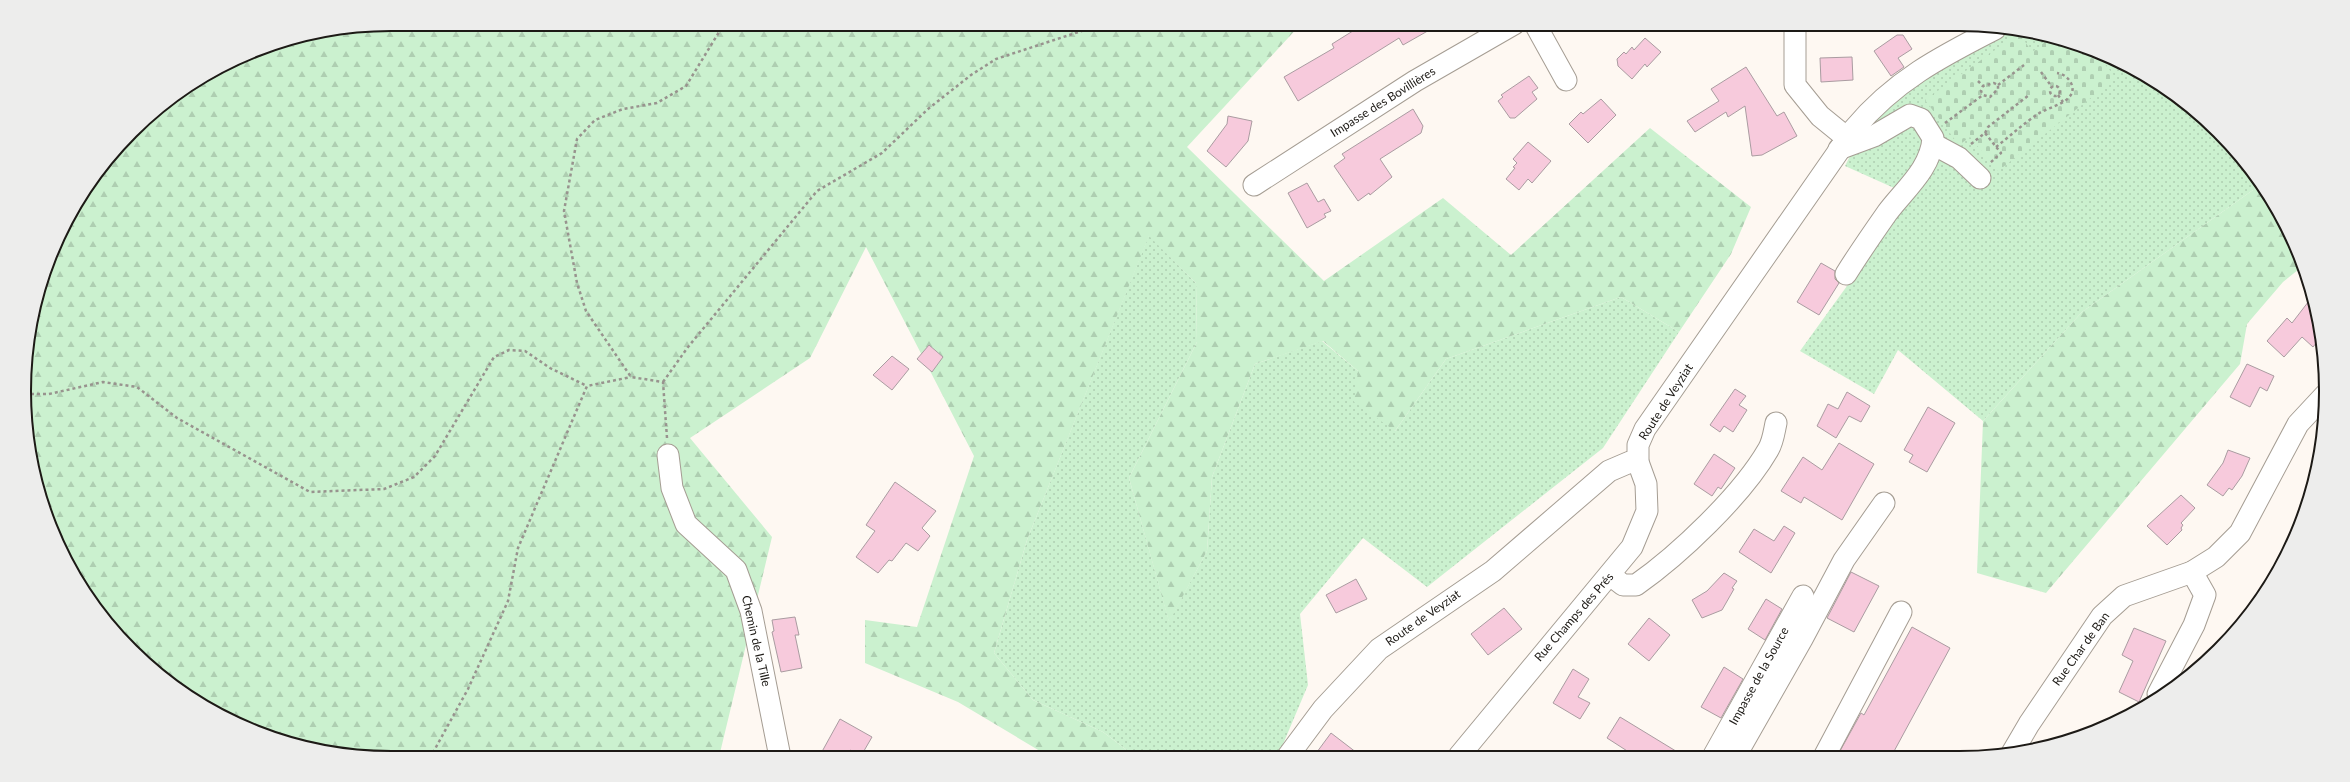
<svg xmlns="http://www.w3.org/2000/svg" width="2350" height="782" font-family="Lato,sans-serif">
  <defs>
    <pattern id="grass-dots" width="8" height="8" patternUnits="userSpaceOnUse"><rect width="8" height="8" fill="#cbf1cf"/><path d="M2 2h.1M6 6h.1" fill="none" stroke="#aeceb1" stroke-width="1.8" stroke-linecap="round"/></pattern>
    <pattern id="forest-firs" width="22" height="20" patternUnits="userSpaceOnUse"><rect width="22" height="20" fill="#cbf1cf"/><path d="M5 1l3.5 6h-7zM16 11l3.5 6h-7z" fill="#aeceb1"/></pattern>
    <pattern id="cemetery-stones" width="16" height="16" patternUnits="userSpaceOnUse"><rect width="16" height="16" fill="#cbf1cf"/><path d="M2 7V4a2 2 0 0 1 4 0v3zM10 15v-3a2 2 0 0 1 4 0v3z" fill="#aeceb1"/></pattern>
  </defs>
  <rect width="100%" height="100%" fill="#fef8f2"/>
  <g fill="url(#grass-dots)">
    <path d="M1989 28 2054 36 2121 62 2182 100 2235 149 2260 185 2082 312 1983 421 1898 350 1874 394 1800 351 1912 196 1845 166 1886 84Z"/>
    <path d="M1149 235 1196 283 1197 342 1129 478 1169 621 1207 551 1212 477 1255 364 1322 341 1358 371 1395 431 1446 359 1621 297 1679 332 1603 448 1427 587 1363 538 1300 614 1308 685 1278 756 1136 757 1103 732 1033 700 994 653 1027 540Z"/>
  </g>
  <g fill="url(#forest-firs)">
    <path d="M391 24H1301L1187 147 1324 281 1443 198 1511 255 1650 128 1751 207 1731 254 1679 332 1621 297 1446 359 1395 431 1354 402 1358 371 1323 341 1255 364 1212 477 1207 551 1169 622 1129 478 1197 342 1196 283 1149 236 1027 540 994 653 1033 700 1103 732 1136 757H1050L958 702 865 663V620L917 627 974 456 866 247 810 358 690 438 772 537 719 757 391 758 296 746 187 696 132 651 86 595 36 486 25 415 27 343 62 228 100 168 149 115 251 52 320 31Z"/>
    <path d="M2260 185 2277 207 2303 266 2283 282 2247 324 2240 364 2046 593 1977 573 1983 421 2082 312Z"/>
  </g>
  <path fill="url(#cemetery-stones)" d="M2019 33 2032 52 2053 36 2095 52 2116 78 1998 171 1970 137 1959 145 1925 100Z"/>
  <g fill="#f7cadc" stroke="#aa9ca1">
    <path d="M1364 24H1440L1403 45 1399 38 1298 101 1284 77 1334 48 1332 44Z"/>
    <path d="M1897 35H1903L1912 49 1898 58 1904 67 1891 76 1874 51Z"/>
    <path d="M1645 38 1661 52 1647 67 1645 64 1632 79 1618 66 1617 59 1624 52 1626 54 1632 47 1634 50Z"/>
    <path d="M1852 57 1853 80 1821 82 1820 58Z"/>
    <path d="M1746 67 1777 116 1784 112 1797 136 1762 155 1752 156 1745 106 1728 117 1726 112 1695 132 1687 121 1719 101 1711 89Z"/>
    <path d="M1529 76 1538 88 1532 92 1537 99 1515 118H1510L1498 101 1503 97 1501 95Z"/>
    <path d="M1601 99 1616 115 1588 143 1569 124 1581 112 1583 114Z"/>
    <path d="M1413 109 1423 126 1421 133 1380 159 1392 177 1370 195 1369 193 1358 201 1334 166 1345 158 1342 154Z"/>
    <path d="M1228 116 1252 121 1248 141 1226 167 1207 151 1227 124Z"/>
    <path d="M1528 142 1551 161 1532 183 1528 179 1519 190 1506 179 1515 168 1513 167 1517 163 1513 159Z"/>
    <path d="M1307 183 1318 202 1324 199 1331 211 1324 214 1326 217 1307 228 1288 193Z"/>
    <path d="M1821 263 1835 271V279L1839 283 1819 315 1797 302Z"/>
    <path d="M2312 297 2321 337 2313 347 2302 337 2284 357 2267 341 2287 318 2292 323Z"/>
    <path d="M929 345 943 357 932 372 917 359Z"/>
    <path d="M892 356 909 369 892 390 873 375Z"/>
    <path d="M2247 364 2274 376 2267 391 2260 387 2250 407 2230 397Z"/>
    <path d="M1735 389 1746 396 1739 405 1747 410 1733 432 1724 426 1720 432 1710 425Z"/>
    <path d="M1847 392 1870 406 1861 422 1849 416 1836 438 1817 426 1828 404 1838 409Z"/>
    <path d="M1928 407 1955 423 1927 472 1909 462 1913 455 1904 450Z"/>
    <path d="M1839 443 1874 464 1842 520 1804 497 1801 503 1781 491 1803 457 1822 470Z"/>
    <path d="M2228 450 2250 458 2242 476 2232 490 2229 488 2223 496 2207 485 2223 463Z"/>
    <path d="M1714 454 1735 468 1721 489 1718 487 1712 496 1694 484Z"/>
    <path d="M895 482 936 511 922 528 930 536 918 551 906 543 892 561 889 560 878 573 856 557 875 531 866 525Z"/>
    <path d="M2181 495 2195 508 2181 523 2183 525 2181 528 2182 530 2167 545 2147 526Z"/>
    <path d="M1784 526 1795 533 1771 573 1739 552 1754 529 1774 541Z"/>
    <path d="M1851 572 1879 586 1854 632 1827 618Z"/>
    <path d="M1724 573 1737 581 1732 588 1734 589 1722 610 1702 618 1692 600 1707 591Z"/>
    <path d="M1356 579 1367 599 1336 613 1326 595Z"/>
    <path d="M1766 599 1782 609 1765 640 1748 629Z"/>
    <path d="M1504 608 1522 629 1488 655 1471 634Z"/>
    <path d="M795 617 799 635H795L802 668 781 672 772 632 774 631 772 620Z"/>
    <path d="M1649 618 1670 635 1649 661 1628 644Z"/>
    <path d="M1912 627 1950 648 1892 755H1848L1840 751 1861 713 1864 715Z"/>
    <path d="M2134 628 2166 641 2139 702 2119 692 2133 661 2122 655Z"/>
    <path d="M1724 667 1743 679 1721 718 1701 707Z"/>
    <path d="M1573 669 1589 679 1578 697 1590 703 1580 719 1553 703Z"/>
    <path d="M1620 717 1684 756H1635L1607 738Z"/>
    <path d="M840 719 872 737 861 756 850 750 846 757H819Z"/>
    <path d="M1331 733 1361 756H1314Z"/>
  </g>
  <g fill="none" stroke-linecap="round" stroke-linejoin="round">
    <g stroke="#a59d93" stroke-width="23">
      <g id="minor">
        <path d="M1535 24 1566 80"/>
        <path d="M1795 24V85L1820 116 1847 138"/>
        <path d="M1933 144 1959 158 1980 178"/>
        <path d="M1839 149 1874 136 1910 115 1921 119 1933 138C1931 169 1904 190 1887 213 1873 233 1859 253 1846 274"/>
        <path d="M1254 185 1415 81 1514 24"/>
        <path d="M668 455 672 488 686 524 736 570 751 611 780 757"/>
        <path d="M1610 575 1623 585H1636C1679 555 1742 495 1768 450 1773 442 1774 432 1776 423"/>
        <path d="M2158 694 2194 625 2205 595 2192 572"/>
        <path d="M2012 753 2029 724 2102 616 2124 596 2192 572 2216 557 2240 533 2298 424 2325 395"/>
        <path d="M1714 755 1803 596"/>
        <path d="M1736 755 1802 639 1844 560 1884 503"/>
        <path d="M1825 755 1901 612"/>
        <path d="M1288 756 1323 709 1379 649 1493 571 1609 471 1630 462H1638"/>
        <path d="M1459 756 1632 547 1647 511 1646 484 1638 462V445L1645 429 1854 129C1894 81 1940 57 1995 29"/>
      </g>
    </g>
    <g stroke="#98938e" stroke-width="2.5" stroke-dasharray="3 3" stroke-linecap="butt">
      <path d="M2041 72 2052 87"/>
      <path d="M1978 81 1983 86"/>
      <path d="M1998 85 2024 65"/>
      <circle cx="2055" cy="91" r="5"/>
      <path d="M2058 95 2063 102"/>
      <path d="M1945 123 1983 95 1990 97 1998 89V85L1994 83 1983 86 1981 91 1983 95"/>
      <path d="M1985 133 1988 127 2029 95"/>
      <path d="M1971 144 1985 133 2001 153 1990 163"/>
      <path d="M1996 147C2010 136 2023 124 2038 114 2047 107 2080 102 2071 83 2068 77 2063 74 2057 73"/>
      <path d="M663 382 688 347 817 191 882 153 928 109 971 75 996 59 1103 24"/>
      <path d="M25 394H49L103 382 137 387 177 418 310 492 384 489 414 477 435 456 494 357 509 350 525 351 550 368 587 386"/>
      <path d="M667 438 663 382 631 377 586 311 577 283 564 211 577 139 595 120 623 109 657 103 686 86 724 24"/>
      <path d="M430 758 468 689 508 601 518 548 587 386 631 377"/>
    </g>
    <use href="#minor" stroke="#fff" stroke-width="21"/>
  </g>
  <g text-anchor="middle" stroke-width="3.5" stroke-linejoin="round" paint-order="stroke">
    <g font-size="12" fill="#1d1a16" stroke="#fff">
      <text transform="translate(1383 102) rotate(-32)" y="4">Impasse des Bovillières</text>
      <text transform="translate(1666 402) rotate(-57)" y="4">Route de Veyziat</text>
      <text transform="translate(1574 617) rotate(-49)" y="4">Rue Champs des Prés</text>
      <text transform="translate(1423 618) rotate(-35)" y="4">Route de Veyziat</text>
      <text transform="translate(756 641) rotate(77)" y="4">Chemin de la Tille</text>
      <text transform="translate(2081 649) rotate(-54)" y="4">Rue Char de Ban</text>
      <text transform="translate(1759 676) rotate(-61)" y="4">Impasse de la Source</text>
    </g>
  </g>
  <path d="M0 0H2350V782H0ZM391 31H1959A360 360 0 0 1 2319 391V391A360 360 0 0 1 1959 751H391A360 360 0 0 1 31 391V391A360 360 0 0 1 391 31Z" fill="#ededec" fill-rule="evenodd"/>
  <path fill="none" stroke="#1d1a16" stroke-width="2" d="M391 31H1959A360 360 0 0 1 2319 391V391A360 360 0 0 1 1959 751H391A360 360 0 0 1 31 391V391A360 360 0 0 1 391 31Z"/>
</svg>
